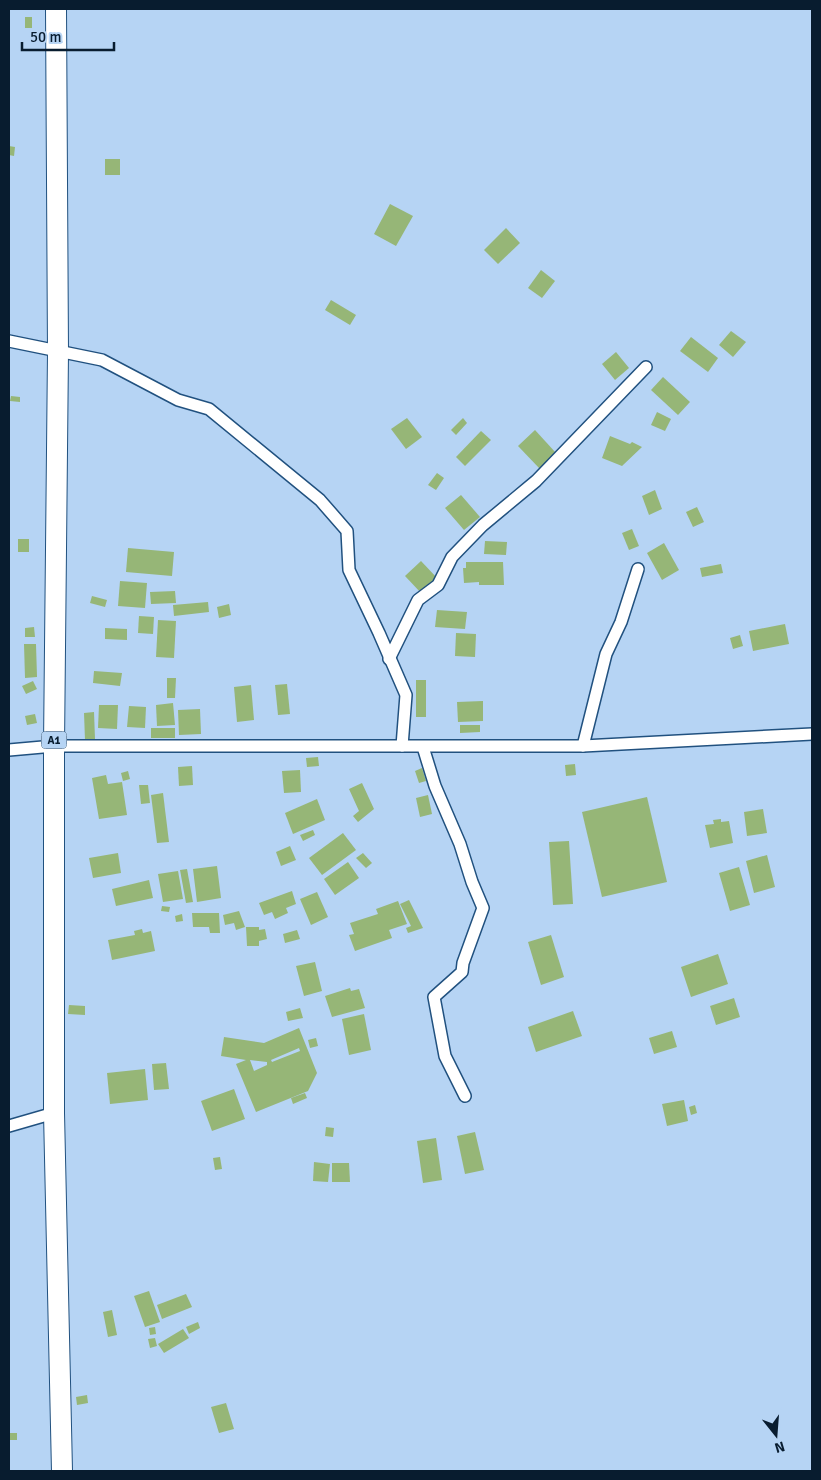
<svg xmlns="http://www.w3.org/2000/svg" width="821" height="1480" font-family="Signika,sans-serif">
  <rect width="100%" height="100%" fill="#b6d4f4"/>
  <g fill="#96b677" fill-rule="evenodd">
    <rect x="25" y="17" width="7" height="11"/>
    <path d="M9 146 15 147 14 156 9 155Z"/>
    <rect x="105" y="159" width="15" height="16"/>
    <path d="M390 204 413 216 396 246 374 234Z"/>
    <path d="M506 228 520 243 498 264 484 250Z"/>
    <path d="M541 270 555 281 542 298 528 288Z"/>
    <path d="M331 300 356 315 350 325 325 310Z"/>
    <path d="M731 331 746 342 733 357 719 345Z"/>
    <path d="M691 337 718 358 708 372 680 351Z"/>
    <path d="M616 352 629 368 615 380 602 364Z"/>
    <path d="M663 377 690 402 678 415 651 390Z"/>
    <path d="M11 396 20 397V402L10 401Z"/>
    <path d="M657 412 671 419 665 431 651 425Z"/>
    <path d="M407 418 422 437 406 449 391 429Z"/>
    <path d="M463 418 467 423 456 435 451 430Z"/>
    <path d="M535 430 556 453 540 469 518 446Z"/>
    <path d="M481 431 491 440 465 466 456 457Z"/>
    <path d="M610 436 630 444 632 442 642 447 622 466 602 458Z"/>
    <path d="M437 473 444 478 436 490 428 485Z"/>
    <path d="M655 490 662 509 649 515 642 496Z"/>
    <path d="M461 495 480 517 464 530 445 508Z"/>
    <path d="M697 507 704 522 693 527 686 512Z"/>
    <path d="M632 529 639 546 629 550 622 533Z"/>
    <rect x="18" y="539" width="11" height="13"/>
    <path d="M485 541 507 542 506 555 484 554Z"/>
    <path d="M664 543 679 570 662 580 647 553Z"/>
    <path d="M128 548 174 552 172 576 126 572Z"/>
    <path d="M421 561 438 579 422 594 405 576Z"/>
    <path d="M466 562H503L504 585H479V582L464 583 463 568H466Z"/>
    <path d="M721 564 723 573 702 577 700 568Z"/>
    <path d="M120 581 147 583 145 608 118 606Z"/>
    <path d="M175 591 176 603 151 604 150 592Z"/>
    <path d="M92 596 107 600 105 607 90 603Z"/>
    <path d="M208 602 209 612 174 616 173 605Z"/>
    <path d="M229 604 231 615 219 618 217 607Z"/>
    <path d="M437 610 467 612 465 629 435 627Z"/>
    <path d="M139 616 154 617 153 634 138 633Z"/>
    <path d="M158 620 176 621 174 658 156 657Z"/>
    <path d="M785 624 789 644 753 651 749 631Z"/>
    <path d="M34 627 35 637H25V628Z"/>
    <path d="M105 628 127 629V640L105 639Z"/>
    <path d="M456 633 476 634 475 657 455 656Z"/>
    <path d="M740 635 743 646 733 649 730 638Z"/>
    <path d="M24 644H36L37 677 25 678Z"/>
    <path d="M94 671 122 673 120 686 93 683Z"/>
    <path d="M167 678H176L175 698H167Z"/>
    <rect x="416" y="680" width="10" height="37"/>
    <path d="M33 681 37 689 26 694 22 686Z"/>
    <path d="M287 684 290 714 278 715 275 685Z"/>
    <path d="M251 685 254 720 237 722 234 687Z"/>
    <path d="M483 701V721L458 722 457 702Z"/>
    <path d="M173 703 175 725 157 726 156 705Z"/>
    <path d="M99 705H118L117 729 98 728Z"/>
    <path d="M129 706 146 707 145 728 127 727Z"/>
    <path d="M200 709 201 734 179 735 178 710Z"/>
    <path d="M94 712 95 739 85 740 84 713Z"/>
    <path d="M35 714 37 723 27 725 25 716Z"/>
    <path d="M460 725H480V732L460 733Z"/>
    <rect x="151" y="728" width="24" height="10"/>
    <path d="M318 757 319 766 307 767 306 758Z"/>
    <path d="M575 764 576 775 566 776 565 765Z"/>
    <path d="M192 766 193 785 179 786 178 767Z"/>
    <path d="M422 768 426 781 419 783 415 771Z"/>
    <path d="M300 770 301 792 284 793 282 771Z"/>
    <path d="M128 771 130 779 123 781 121 773Z"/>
    <path d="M106 775 108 784 122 782 127 815 99 819 92 778Z"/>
    <path d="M362 783 374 809 358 822 353 816 359 811 349 789Z"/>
    <path d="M139 785H148L150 803 141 804Z"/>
    <path d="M163 793 169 842 157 843 151 795Z"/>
    <path d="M428 795 432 814 420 817 416 798Z"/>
    <path d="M647 797 667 882 602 897 582 812Z"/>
    <path d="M317 799 325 820 293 834 285 813Z"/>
    <path d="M763 809 767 833 747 836 744 812Z"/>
    <path d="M721 819V822L729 821 733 843 710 848 705 825 714 824 713 820Z"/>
    <path d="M313 830 315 835 303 841 300 835Z"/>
    <path d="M343 833 356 850 322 875 309 858Z"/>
    <path d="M569 841 573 904 553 905 549 842Z"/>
    <path d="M290 846 296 860 281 866 276 852Z"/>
    <path d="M118 853 121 873 93 878 89 858Z"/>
    <path d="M363 853 372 863 366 868 356 858Z"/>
    <path d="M767 855 775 887 754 893 746 861Z"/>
    <path d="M348 862 359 878 335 895 324 879Z"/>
    <path d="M217 866 221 898 197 902 193 869Z"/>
    <path d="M739 867 750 905 730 911 719 873Z"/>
    <path d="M187 869 193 902 186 903 180 870Z"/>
    <path d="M178 871 183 899 163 902 158 874Z"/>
    <path d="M149 880 153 898 116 906 112 889Z"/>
    <path d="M292 891 296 904 286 908 288 913 275 919 272 912 264 915 259 903Z"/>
    <path d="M317 892 328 917 311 925 300 899Z"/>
    <path d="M409 900 423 928 408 933 406 928 411 926 400 904Z"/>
    <path d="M398 901 407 924 389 930 392 938 355 951 349 935 354 934 350 923 378 914 376 909Z"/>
    <path d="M162 906 170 907 169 912 161 911Z"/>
    <path d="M239 911 245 927 236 930 234 923 225 925 223 915Z"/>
    <path d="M192 913H219L220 933H210L209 927H193Z"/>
    <path d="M182 914 183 921 176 922 175 916Z"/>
    <path d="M246 927H259V930L265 929 267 939 259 941V946H247Z"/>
    <path d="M142 929 143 933 151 931 155 951 112 960 108 940 135 935 134 931Z"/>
    <path d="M297 930 300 939 285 943 283 934Z"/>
    <path d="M551 935 564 977 541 985 528 942Z"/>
    <path d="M718 954 728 984 691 997 681 967Z"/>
    <path d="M315 962 322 991 304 996 296 966Z"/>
    <path d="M350 988 351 991 359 989 365 1008 332 1017 325 996Z"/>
    <path d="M734 998 740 1017 716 1025 710 1006Z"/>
    <path d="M69 1005 85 1006V1015L68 1014Z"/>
    <path d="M300 1008 303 1018 288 1021 286 1012Z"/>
    <path d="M573 1011 582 1036 536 1052 528 1027Z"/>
    <path d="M364 1014 371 1050 349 1055 342 1019Z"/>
    <path d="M299 1028 317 1073 308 1091 256 1112 236 1064 246 1060 221 1056 224 1037 264 1043ZM299 1048 300 1051 272 1062 271 1060ZM250 1060 267 1062V1065L254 1071Z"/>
    <path d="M672 1031 677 1047 654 1054 649 1038Z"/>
    <path d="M316 1038 318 1046 310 1048 308 1040Z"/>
    <path d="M166 1063 169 1089 154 1090 152 1064Z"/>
    <path d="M145 1069 148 1100 110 1104 107 1073Z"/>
    <path d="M234 1089 245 1119 212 1131 201 1101Z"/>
    <path d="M305 1093 307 1098 293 1104 291 1098Z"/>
    <path d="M684 1100 688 1121 667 1126 662 1104Z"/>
    <path d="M695 1105 697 1113 691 1115 689 1107Z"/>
    <path d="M326 1127 334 1128 333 1137 325 1136Z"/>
    <path d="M475 1132 484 1170 465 1174 457 1136Z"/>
    <path d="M436 1138 442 1180 423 1183 417 1141Z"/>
    <path d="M220 1157 222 1169 215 1170 213 1158Z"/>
    <path d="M314 1162 330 1164 328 1182 313 1181Z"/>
    <path d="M332 1163H349L350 1182H332Z"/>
    <path d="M149 1291 160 1322 145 1327 134 1296Z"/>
    <path d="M186 1294 192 1307 162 1319 157 1305Z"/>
    <path d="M112 1310 117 1335 108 1337 103 1312Z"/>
    <path d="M198 1322 200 1328 189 1334 186 1327Z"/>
    <path d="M155 1327 156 1334 150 1335 149 1328Z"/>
    <path d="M183 1329 189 1338 164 1353 158 1344Z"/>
    <path d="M155 1338 157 1346 150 1348 148 1339Z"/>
    <path d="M87 1395 88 1403 77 1405 76 1397Z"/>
    <path d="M226 1403 234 1429 219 1433 211 1407Z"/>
    <rect x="9" y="1433" width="8" height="7"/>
  </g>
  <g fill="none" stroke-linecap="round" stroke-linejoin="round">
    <g stroke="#21517f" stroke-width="14">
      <g id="street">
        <path d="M9 341 102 360 178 400 209 409 320 500 347 531 349 570 379 633 406 695 402 746"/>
        <path d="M389 659 418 600 438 585 452 557 483 525 536 481 646 367"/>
        <path d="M583 746 606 654 621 622 638 569"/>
        <path d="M423 747 435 786 460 844 472 882 483 908 463 963 462 972 434 997 445 1056 465 1096"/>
        <path d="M9 750 54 746H583L812 734"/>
        <path d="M9 1126 54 1113"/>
      </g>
    </g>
    <g stroke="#21517f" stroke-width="22">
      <path id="highway" d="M56 9 58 352 54 746V1113L62 1471"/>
    </g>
    <use href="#street" stroke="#fff" stroke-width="11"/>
    <use href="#highway" stroke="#fff" stroke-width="20"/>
  </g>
  <g text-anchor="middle" stroke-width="4" stroke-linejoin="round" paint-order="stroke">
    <rect fill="#b6d4f4" stroke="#3c536a" stroke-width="1" x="41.5" y="731.5" width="25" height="17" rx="4"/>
    <g font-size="11" font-weight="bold" fill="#081c2f">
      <text x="54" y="744">A1</text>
    </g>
  </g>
  <rect width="821" height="1480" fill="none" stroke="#081c2f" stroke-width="20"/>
  <g transform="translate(776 1435) rotate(163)" stroke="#b6d4f4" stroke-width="4" paint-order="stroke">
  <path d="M0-4L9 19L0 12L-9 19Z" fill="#081c2f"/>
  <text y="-8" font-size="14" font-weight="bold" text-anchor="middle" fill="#081c2f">N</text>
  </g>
  <path d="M22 42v8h92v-8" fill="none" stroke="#081c2f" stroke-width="2.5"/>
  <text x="30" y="42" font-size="15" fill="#081c2f" stroke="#b6d4f4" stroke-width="4" paint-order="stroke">50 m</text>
</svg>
